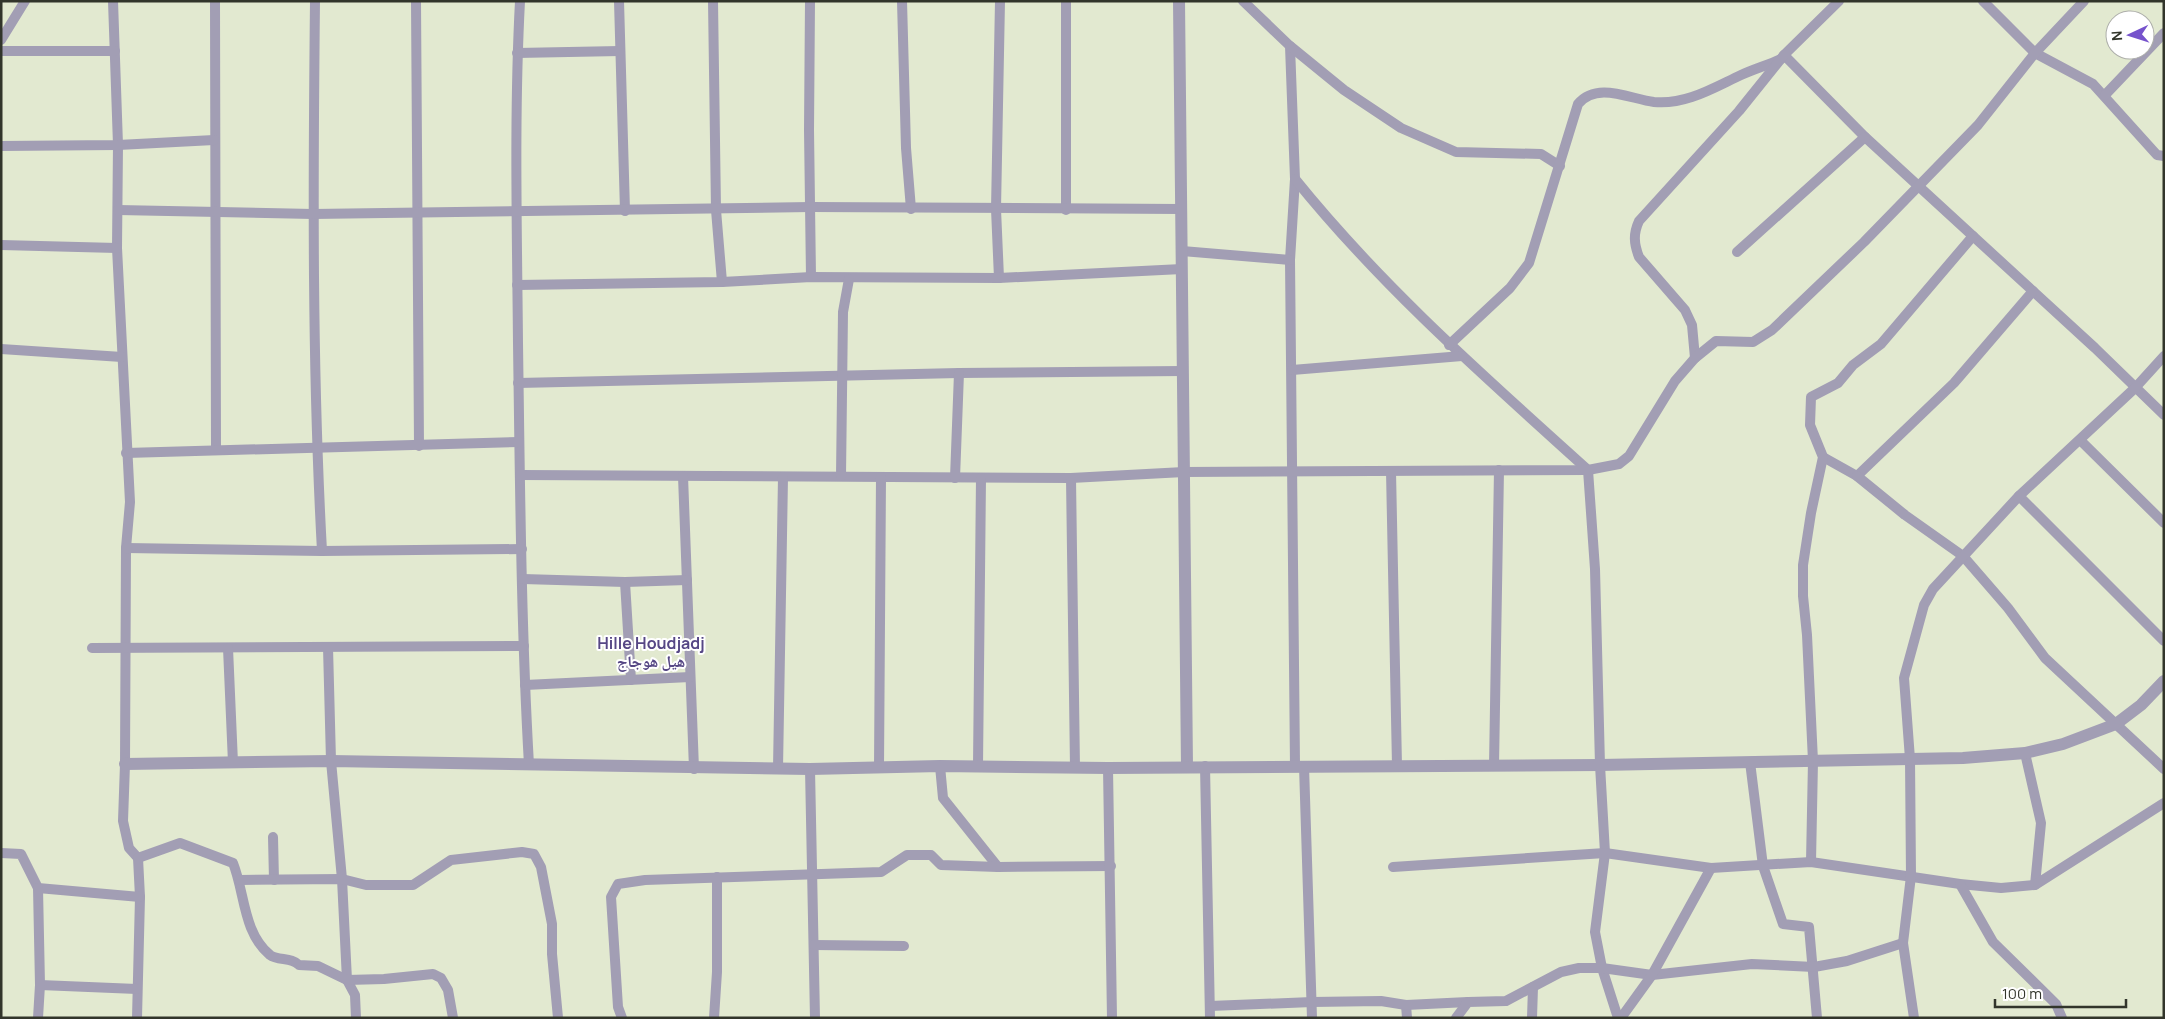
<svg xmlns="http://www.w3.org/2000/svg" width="2165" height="1019" font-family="Manrope,'Noto Naskh Arabic',sans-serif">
  <rect width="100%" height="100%" fill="#e2e9d0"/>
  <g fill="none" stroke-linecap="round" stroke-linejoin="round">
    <g stroke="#a29eb4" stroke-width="10">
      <path d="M113 1 118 145 117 248 130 502 126 548 125 764 123 821 129 848 138 858 140 897 137 1018"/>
      <path d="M215 1 216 449"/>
      <path d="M315 1C313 185 312 368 322 551"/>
      <path d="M416 1 419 446"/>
      <path d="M520 1C514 115 517 229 518 343 520 484 521 625 529 765"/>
      <path d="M619 1 625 211"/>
      <path d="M713 1 716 210 722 282"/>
      <path d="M810 1 809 130 811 277"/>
      <path d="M902 1 906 148 911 209"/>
      <path d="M1066 1V210"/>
      <path d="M1243 1 1290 46 1295 179 1290 260 1295 766"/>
      <path d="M1983 1 2035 53 2093 84 2157 155 2164 156"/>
      <path d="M1 40 25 1"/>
      <path d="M1290 46 1344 90 1401 128 1456 152 1541 154 1560 166"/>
      <path d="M1 51H115"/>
      <path d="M517 53 620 51"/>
      <path d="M1784 55 1865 137 2095 348 2164 415"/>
      <path d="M2105 95 2164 33"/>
      <path d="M1 146 118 145 214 140"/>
      <path d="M1295 179C1382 287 1485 377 1588 470L1595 569 1600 765 1605 853 1595 932 1602 968 1618 1018"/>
      <path d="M118 210 313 214 811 207 1181 209"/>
      <path d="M1 245 117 248"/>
      <path d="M1182 251 1290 260"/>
      <path d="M1737 252 1865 137"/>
      <path d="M999 278 996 209 1000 1"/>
      <path d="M517 285 722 282 811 277 999 278 1182 269"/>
      <path d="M1449 345 1510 288 1529 263 1578 104C1597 81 1630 99 1654 102 1686 105 1713 88 1741 75 1754 69 1768 65 1781 59"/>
      <path d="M1 349 122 357"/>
      <path d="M1695 358 1692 325 1685 310 1639 257C1634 244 1633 234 1639 221L1739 111 1784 55 1839 1"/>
      <path d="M1292 370 1462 356"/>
      <path d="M518 383 959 373 1183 371"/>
      <path d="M2080 440 2164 523"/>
      <path d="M126 453 519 442"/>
      <path d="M1823 457 1857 476 1954 383 2033 291"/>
      <path d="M1391 471 1397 766"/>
      <path d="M520 475 1071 478 1184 472 1588 470 1619 464 1629 456 1675 381 1695 358 1716 341 1753 342 1772 330 1864 242 1978 125 2035 53 2084 1"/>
      <path d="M683 476 694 769"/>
      <path d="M841 476 843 312 849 279"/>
      <path d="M1857 476 1905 515 1963 556 2008 608 2045 658 2164 769"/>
      <path d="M955 478 959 373"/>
      <path d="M1071 478 1075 768"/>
      <path d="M2019 496 2164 641"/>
      <path d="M126 548 322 551 522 549"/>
      <path d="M523 579 625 582 687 580"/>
      <path d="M625 582 631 680"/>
      <path d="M328 647 331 761 342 879 347 980 355 995 356 1018"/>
      <path d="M92 648 524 646"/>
      <path d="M228 648 233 763"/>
      <path d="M525 685 690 677"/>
      <path d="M2025 753 2041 823 2035 885"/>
      <path d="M1750 762 1763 866 1783 924 1809 927 1817 1018"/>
      <path d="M940 766 943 798 998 867 1111 866"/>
      <path d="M978 766 981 478"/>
      <path d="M1205 766 1210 1018"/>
      <path d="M1304 766 1312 1018"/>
      <path d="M1494 766 1499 470"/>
      <path d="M879 768 881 477"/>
      <path d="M1108 768 1112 1018"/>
      <path d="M778 769 783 477"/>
      <path d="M810 769 815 1018"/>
      <path d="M273 837 274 880"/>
      <path d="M1 853 21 854 38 888 140 897"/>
      <path d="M138 858 180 843 233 863C245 893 243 933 270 955 278 961 292 957 299 965L318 966 347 980 384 979 433 974 441 978 448 990 453 1018"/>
      <path d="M1811 862 1813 761 1807 635 1803 596V565L1811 513 1823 457 1810 425 1811 397 1838 383 1853 365 1881 344 1973 236"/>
      <path d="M1393 867 1605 853 1711 868 1811 862 1960 884 2001 888 2035 885 2164 803"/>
      <path d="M240 880 342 879 366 885H413L451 860 522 852 534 854 541 867 552 924V954L558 1018"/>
      <path d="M1960 884 1993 942 2056 1004 2062 1018"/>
      <path d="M814 945 904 946"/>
      <path d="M40 985 137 989"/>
      <path d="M1406 1005 1407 1018"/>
      <path d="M1210 1006 1312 1002 1381 1001 1406 1005 1468 1002"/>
      <path d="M38 1018 40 985 38 888"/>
      <path d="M622 1018 618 1007 611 897 618 884 645 880 881 872 907 855H931L941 865 998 867"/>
      <path d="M714 1018 717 972V877"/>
      <path d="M1456 1018 1468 1002 1506 1001 1561 972 1579 968H1602L1652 975 1752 964 1814 967 1847 961 1903 943"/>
      <path d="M1532 1018 1533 987"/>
      <path d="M1621 1018 1652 975 1711 868"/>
      <path d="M1914 1018 1903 943 1911 876 1910 759 1904 678 1924 605 1933 589 2019 496 2135 388 2164 356"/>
    </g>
    <g stroke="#a29eb4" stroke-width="12">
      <path d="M1179 1 1187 767"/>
      <path d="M125 764 331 761 810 769 940 766 1108 768 1600 765 1963 758 2025 753 2063 744 2116 724 2141 705 2164 681"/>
    </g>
  </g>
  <g text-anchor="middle" stroke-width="4" stroke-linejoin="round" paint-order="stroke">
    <g font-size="16" font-weight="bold" fill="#564785" stroke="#fff">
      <text x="651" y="649">Hille Houdjadj<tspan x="651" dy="18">هيل هوجاج</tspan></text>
    </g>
  </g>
  <rect width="2165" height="1019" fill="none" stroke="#32352b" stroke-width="5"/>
  <g transform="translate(2130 35) rotate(266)"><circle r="24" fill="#ffffff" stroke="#adaeaa"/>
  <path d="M0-4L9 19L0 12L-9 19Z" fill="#7653cc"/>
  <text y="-8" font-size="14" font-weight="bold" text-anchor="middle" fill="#32352b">N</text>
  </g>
  <path d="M1995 999v8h131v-8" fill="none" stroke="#32352b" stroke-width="2.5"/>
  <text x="2002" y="999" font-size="15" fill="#32352b" stroke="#ffffff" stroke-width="4" paint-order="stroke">100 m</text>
</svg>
